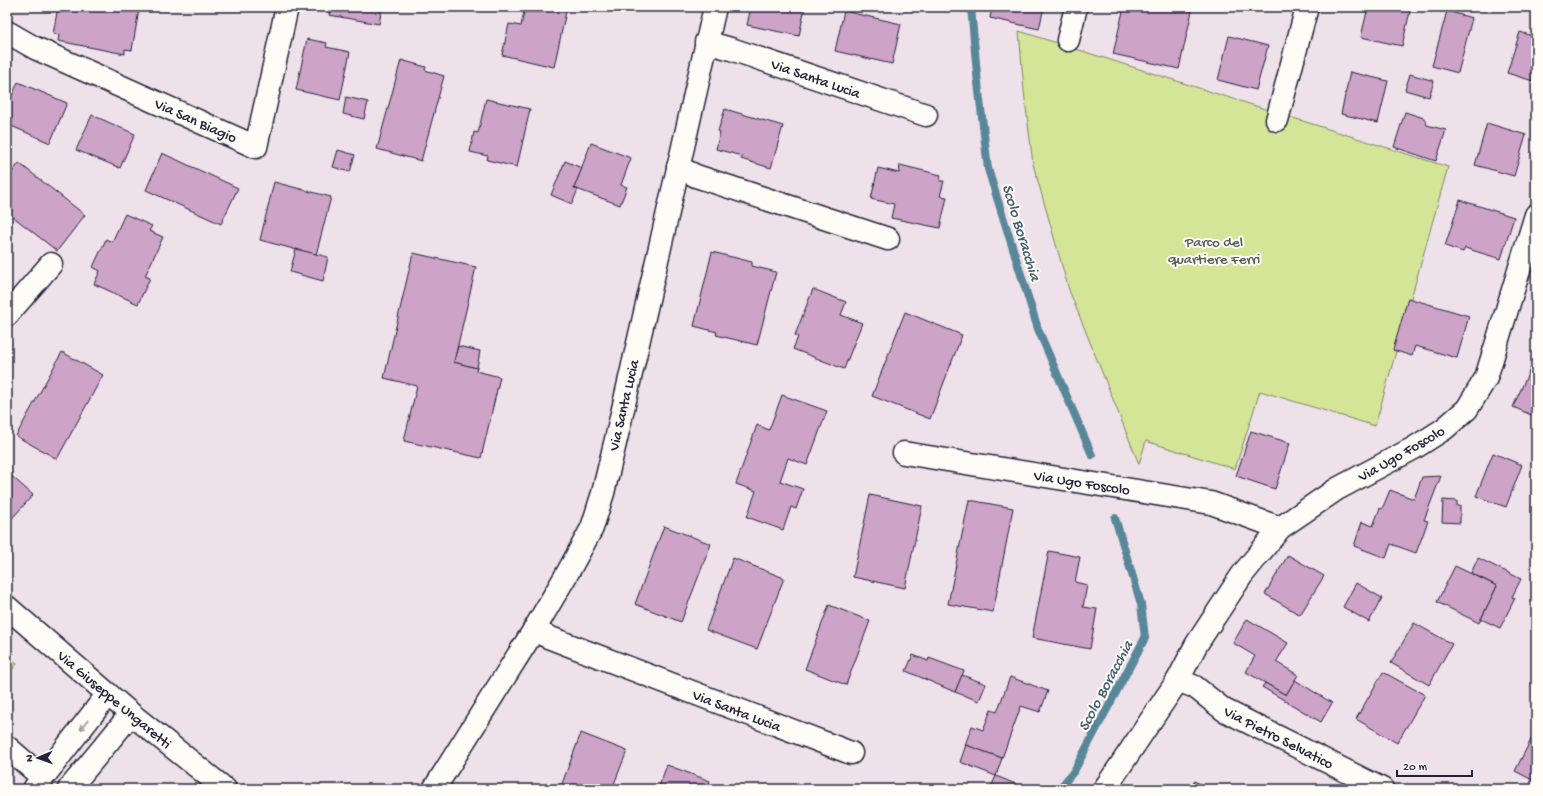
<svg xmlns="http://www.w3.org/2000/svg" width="1543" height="796" font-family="'Gochi Hand',sans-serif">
  <rect width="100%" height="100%" fill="#efe1e9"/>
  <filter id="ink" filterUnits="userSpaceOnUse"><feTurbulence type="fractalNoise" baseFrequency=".025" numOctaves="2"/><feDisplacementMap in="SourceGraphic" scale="8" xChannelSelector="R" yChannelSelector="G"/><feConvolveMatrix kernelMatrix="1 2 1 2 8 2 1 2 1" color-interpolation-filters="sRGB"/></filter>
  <g filter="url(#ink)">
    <g fill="#d4e598" stroke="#7b846a">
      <path d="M1019 31 1448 167 1375 426 1260 391 1235 469 1146 441 1139 464 1069 290 1033 164 1024 91Z"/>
      <path d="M7 656 17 664 7 676Z"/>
    </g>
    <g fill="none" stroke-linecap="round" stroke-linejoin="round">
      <g stroke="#58879a" stroke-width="8">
        <path d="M971 7 977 74 988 169 1038 329 1092 455"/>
        <path d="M1059 789 1074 771 1145 638 1141 604 1115 518"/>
      </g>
    </g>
    <g fill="#cda3c8" stroke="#22223b">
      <path d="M58 7H135L134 10H139L132 50 125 49V54L58 41 59 35 53 34Z"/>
      <path d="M330 7H382L379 24 329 15Z"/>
      <path d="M525 7H567L554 67 502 55 509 24 521 26Z"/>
      <path d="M642 7H659L658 10Z"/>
      <path d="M751 7H805L799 36 747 25Z"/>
      <path d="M992 7H1044L1039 29 990 18Z"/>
      <path d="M1124 7H1176L1192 11 1179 69 1113 54Z"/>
      <path d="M1368 7H1411L1402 46 1361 37Z"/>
      <path d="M844 11 901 24 892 64 835 51Z"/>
      <path d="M1447 11 1472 18 1458 73 1432 66Z"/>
      <path d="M1520 32 1536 37V82L1507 73Z"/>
      <path d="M1229 36 1268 46 1256 90 1218 80Z"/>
      <path d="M307 39 327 43 326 47 350 52 340 100 296 90Z"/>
      <path d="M401 60 426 67 425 70 444 76 421 161 377 149Z"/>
      <path d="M1350 72 1388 81 1378 123 1341 114Z"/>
      <path d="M1410 74 1434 81 1429 97 1405 90Z"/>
      <path d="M18 82 67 103 50 143 7 124V107Z"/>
      <path d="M346 97 368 102 364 119 343 114Z"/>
      <path d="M486 99 530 109 517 167 487 160 488 156 470 152 474 132 478 133Z"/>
      <path d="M725 109 783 126 771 168 741 159 742 156 716 149 720 132 718 131Z"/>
      <path d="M1405 112 1424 118 1427 125 1446 130 1436 161 1394 147Z"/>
      <path d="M92 115 135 134 120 168 76 150Z"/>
      <path d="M1487 123 1526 135 1514 176 1475 165Z"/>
      <path d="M591 143 631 158 621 185 627 187 620 205 574 188Z"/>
      <path d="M338 150 355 155 350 172 333 167Z"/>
      <path d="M162 153 238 188 221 224 146 190Z"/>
      <path d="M565 161 582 168 574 188 578 189 572 204 551 195Z"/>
      <path d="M19 163 85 215 57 251 7 212V179Z"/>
      <path d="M900 165 941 175 940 181H944L940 196 947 197 940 228 891 218 894 204 871 199 878 168 899 173Z"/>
      <path d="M274 182 331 197 316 255 260 240Z"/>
      <path d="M1460 200 1514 217 1501 259 1465 248 1463 252 1445 246Z"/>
      <path d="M125 214 152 226 149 231 163 237 145 276 150 278 138 304 94 284 100 271 93 267 106 239 112 242Z"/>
      <path d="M296 249 328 257 323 281 290 272Z"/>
      <path d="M712 252 752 262V266L776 272 757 345 716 335 717 332 694 326Z"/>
      <path d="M413 253 476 267 454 362 477 368 476 371 500 377 481 458 404 441 417 386 384 378Z"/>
      <path d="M813 289 846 302 841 315 862 323 844 369 793 349 798 337 795 335Z"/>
      <path d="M1408 298 1469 316 1457 358 1415 346 1412 356 1393 350Z"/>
      <path d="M905 312 962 335 930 419 872 396Z"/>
      <path d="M458 346 480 351 477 368 454 362Z"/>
      <path d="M62 352 103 375 57 459 16 436Z"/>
      <path d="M1531 367 1536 369V417L1513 407Z"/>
      <path d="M782 395 827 411 807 465 788 458 780 481 803 489 796 509 791 507 783 530 747 517 756 491 736 484 757 425 769 430Z"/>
      <path d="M1251 431 1290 443 1275 489 1236 476Z"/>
      <path d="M1493 453 1522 465 1506 507 1476 496Z"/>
      <path d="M7 472 33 495 7 524Z"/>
      <path d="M1441 476 1424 520 1428 521 1416 553 1391 544 1386 558 1354 546 1362 522 1373 526 1380 508 1382 509 1390 490 1414 499 1422 477Z"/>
      <path d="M870 495 922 506 905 588 853 577Z"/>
      <path d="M969 500 1013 508 993 612 948 604Z"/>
      <path d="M1443 500 1457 501V506H1460V523L1442 522Z"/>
      <path d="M664 526 711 544 681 622 635 604Z"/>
      <path d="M1049 551 1080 557 1075 582 1087 585 1083 607 1097 609 1090 649 1032 638Z"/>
      <path d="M1288 555 1324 576 1300 615 1265 594Z"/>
      <path d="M733 558 784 578 757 649 706 630Z"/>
      <path d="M1478 558 1521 579 1512 597 1515 598 1500 628 1481 619 1497 586 1471 573Z"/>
      <path d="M1455 566 1497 586 1479 623 1437 602Z"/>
      <path d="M1356 583 1382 598 1369 622 1343 607Z"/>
      <path d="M829 605 870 621 846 685 805 669Z"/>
      <path d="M1247 619 1288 643 1276 662 1298 675 1286 695 1246 672 1255 656 1233 643Z"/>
      <path d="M1414 623 1452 644 1429 685 1391 663Z"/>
      <path d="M913 655 928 661 929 658 964 671 955 692 906 671Z"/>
      <path d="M1383 672 1425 695 1397 743 1356 719Z"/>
      <path d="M962 675 986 684 979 701 955 692Z"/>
      <path d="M1010 677 1048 691 1040 712 1021 706 1002 758 965 745 972 726 983 730 991 710 997 712Z"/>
      <path d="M1295 680 1332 703 1321 722 1262 687 1265 683 1286 695Z"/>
      <path d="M1536 730V782L1515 771Z"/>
      <path d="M581 733 627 751 612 789H560Z"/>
      <path d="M966 745 1002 758 996 776 960 762Z"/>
      <path d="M667 765 710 781 707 789H658Z"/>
      <path d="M996 776 1018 785 1016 789H990Z"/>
      <path d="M1194 781 1211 789H1191Z"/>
    </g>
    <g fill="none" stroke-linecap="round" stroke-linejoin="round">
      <g stroke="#22223b" stroke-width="25">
        <g id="minor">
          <path d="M7 32 35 48 256 147 287 7"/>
          <path d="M1068 40 1076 7"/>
          <path d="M706 42 731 49 926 115"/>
          <path d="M1277 120 1307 7"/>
          <path d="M678 167 696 176 888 239"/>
          <path d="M7 315 51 264"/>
          <path d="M904 453 1211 503 1280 528"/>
          <path d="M7 607 131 714 225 789"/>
          <path d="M534 630 548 637 851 753"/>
          <path d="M1178 680 1195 687 1224 710 1382 789"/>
          <path d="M7 747 43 778"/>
          <path d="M34 789 108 694"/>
          <path d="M69 789 131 714"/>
          <path d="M434 789 534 630 568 572 592 528 603 493 617 435 715 7"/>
          <path d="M1104 789 1110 781 1178 680 1196 645 1242 575 1280 528 1337 489 1414 448 1444 429 1467 409 1486 378 1536 215"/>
        </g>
      </g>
      <use href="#minor" stroke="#fdfcf7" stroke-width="22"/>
    </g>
    <defs><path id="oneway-shaft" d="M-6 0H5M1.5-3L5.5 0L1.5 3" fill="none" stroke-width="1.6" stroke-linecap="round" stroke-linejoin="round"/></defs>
    <use stroke="#9a9aa2" href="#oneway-shaft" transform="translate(84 725) rotate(128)"/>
  </g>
  <g text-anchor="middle" stroke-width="4" stroke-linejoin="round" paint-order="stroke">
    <g font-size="15" fill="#22223b" stroke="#fdfcf7">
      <text transform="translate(816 78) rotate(19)" y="5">Via Santa Lucia</text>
      <text transform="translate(196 120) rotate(24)" y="5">Via San Biagio</text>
      <text transform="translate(623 405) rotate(-77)" y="5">Via Santa Lucia</text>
      <text transform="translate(1401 453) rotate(-30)" y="5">Via Ugo Foscolo</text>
      <text transform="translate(1082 482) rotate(9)" y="5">Via Ugo Foscolo</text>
      <text transform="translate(115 699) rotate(40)" y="5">Via Giuseppe Ungaretti</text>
      <text transform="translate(737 710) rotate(21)" y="5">Via Santa Lucia</text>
      <text transform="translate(1279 737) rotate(27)" y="5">Via Pietro Selvatico</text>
    </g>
    <g font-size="15" fill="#575c57" stroke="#fdfcf7">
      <text x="1214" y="246">Parco del<tspan x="1214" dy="17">quartiere Ferri</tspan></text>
    </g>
    <g font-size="16" font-style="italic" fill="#425d73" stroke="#fdfcf7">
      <text transform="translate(1023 232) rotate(73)" y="6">Scolo Boracchia</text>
      <text transform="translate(1104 685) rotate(-62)" y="6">Scolo Boracchia</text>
    </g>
  </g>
  <rect width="1543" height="796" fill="none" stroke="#fdfcf7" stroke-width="24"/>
  <rect x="12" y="12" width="1519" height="772" fill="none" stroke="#22223b" stroke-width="1.5" filter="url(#ink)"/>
  <g transform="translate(38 758) rotate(268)" stroke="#fdfcf7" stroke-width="3" paint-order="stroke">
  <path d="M0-3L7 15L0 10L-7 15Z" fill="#22223b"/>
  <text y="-6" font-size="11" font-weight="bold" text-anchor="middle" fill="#22223b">N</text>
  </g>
  <path d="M1397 770v6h75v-6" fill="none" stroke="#22223b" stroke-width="2"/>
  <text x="1403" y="770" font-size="12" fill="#22223b" stroke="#fdfcf7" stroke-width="3" paint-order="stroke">20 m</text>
</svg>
